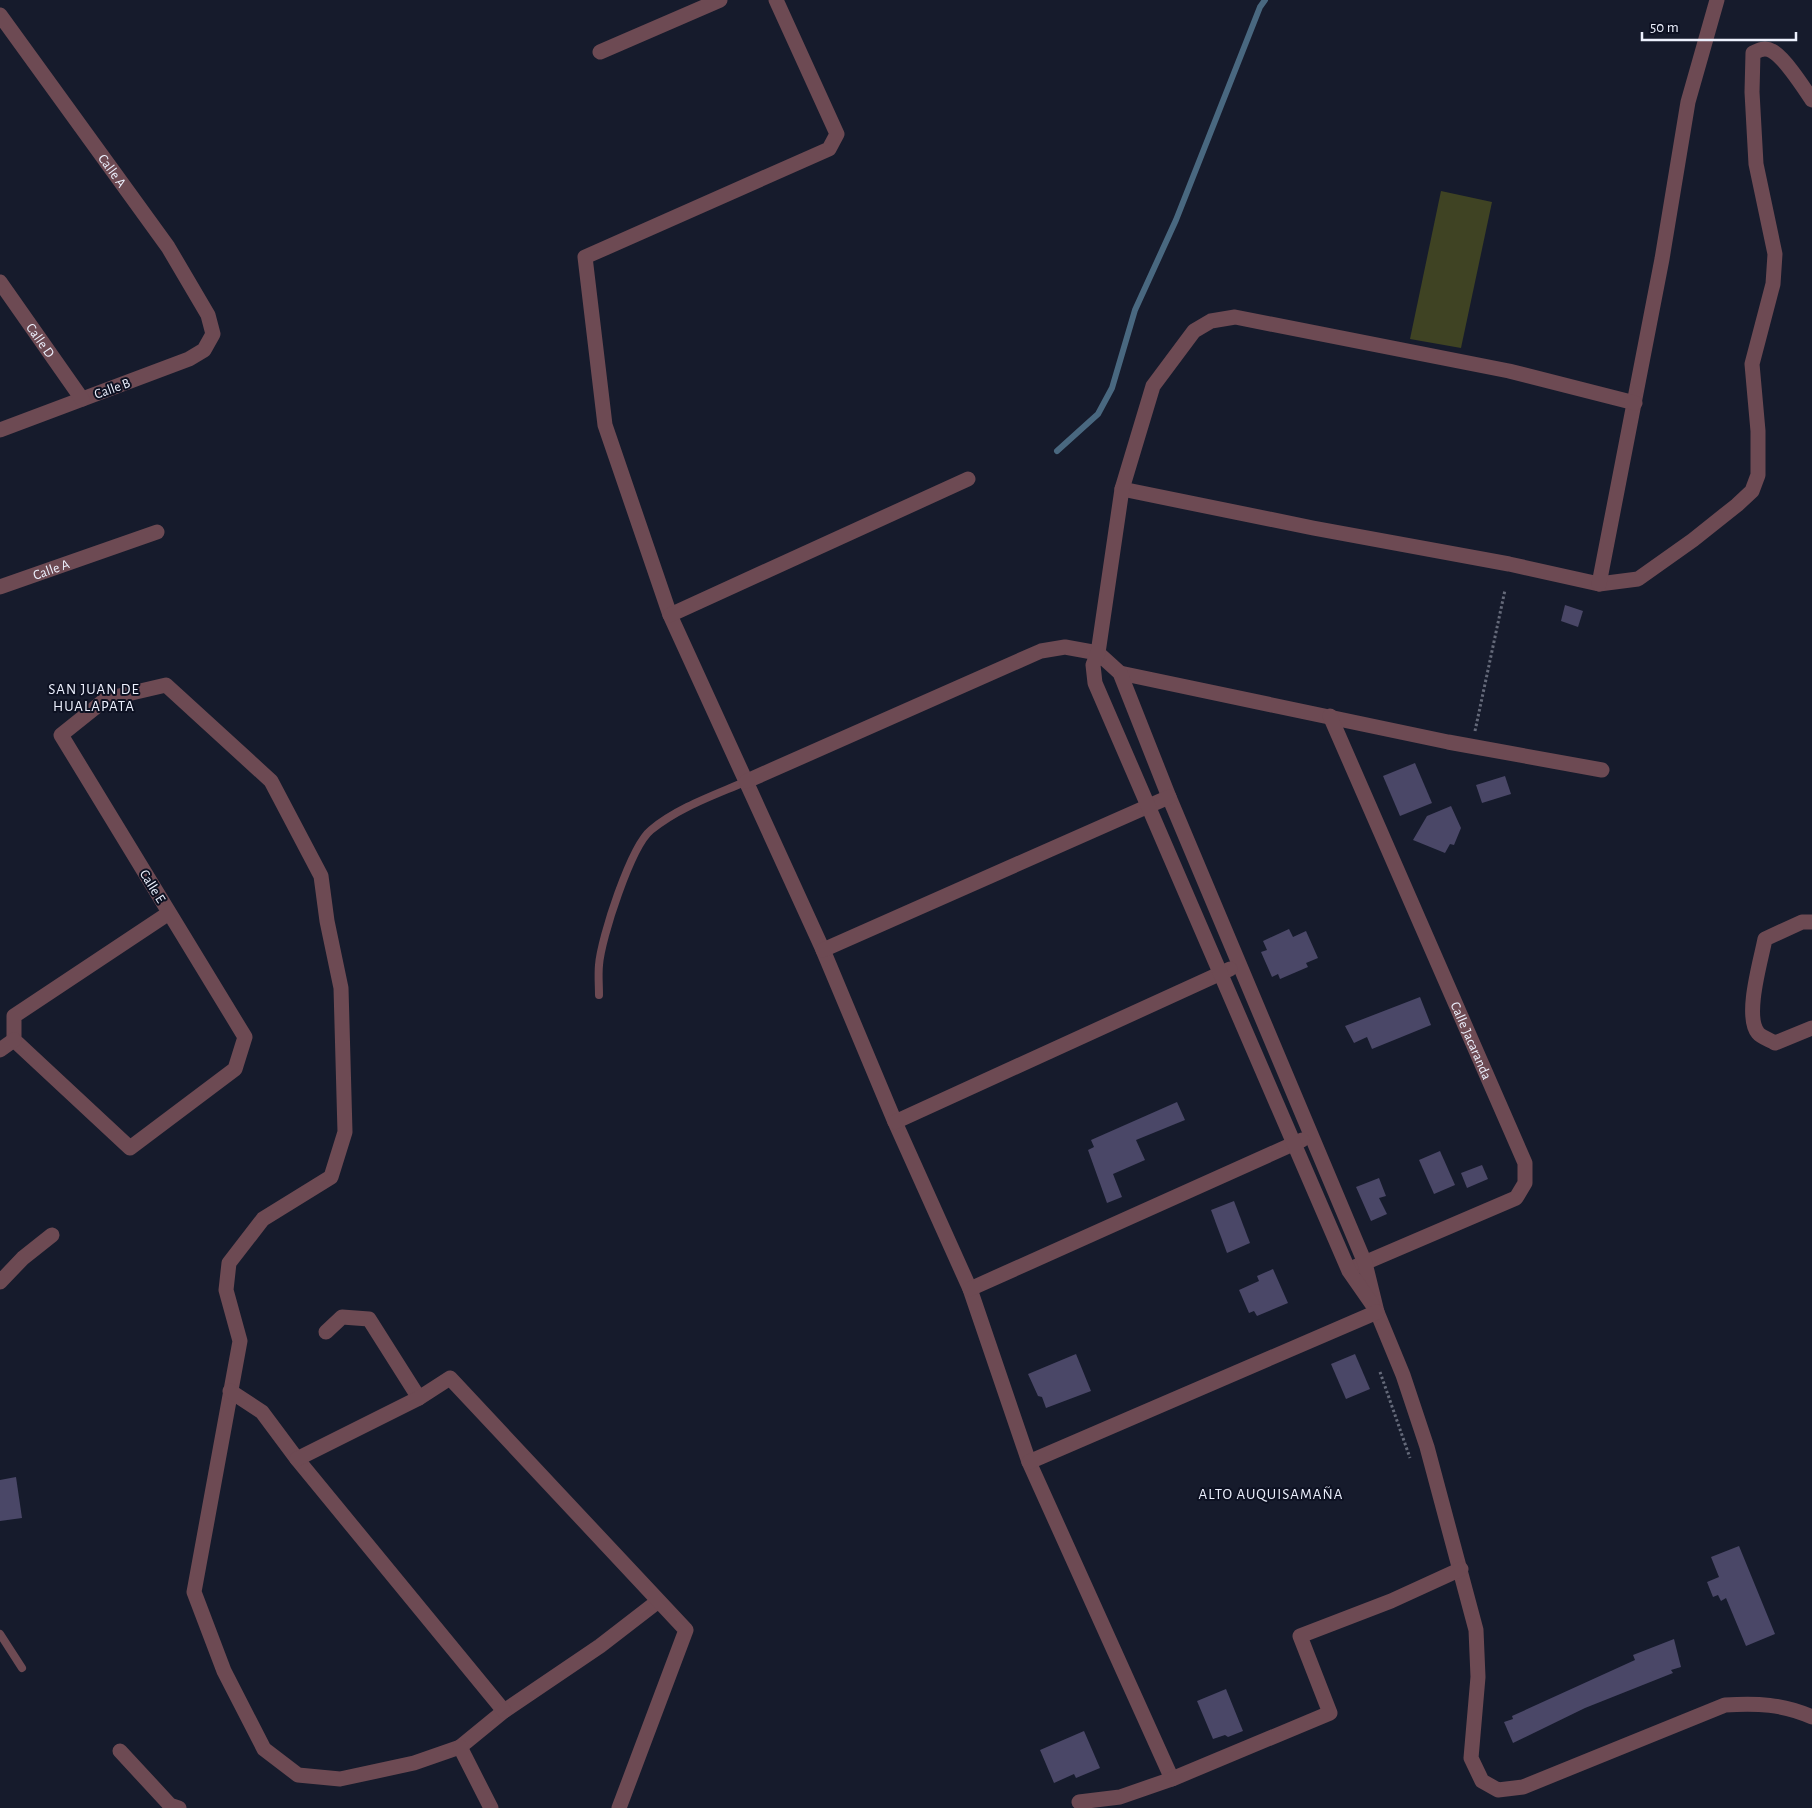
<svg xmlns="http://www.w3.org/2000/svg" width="1812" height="1808" font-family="'Alegreya Sans',sans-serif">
  <rect width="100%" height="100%" fill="#161b2c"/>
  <path fill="#3f4323" d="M1441 191 1492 202 1461 348 1410 339Z"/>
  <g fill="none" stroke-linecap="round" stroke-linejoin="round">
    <path stroke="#496880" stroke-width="6" d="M1057 451 1098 414 1112 388 1135 310 1176 220 1260 7 1265 0"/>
  </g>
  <g fill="#4a4767">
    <path d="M1565 605 1583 611 1578 627 1561 621Z"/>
    <path d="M1415 763 1432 803 1400 816 1383 776Z"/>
    <path d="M1505 776 1511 794 1482 803 1476 785Z"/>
    <path d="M1451 806 1461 828 1454 845 1450 844 1445 853 1413 840 1427 816Z"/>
    <path d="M1289 929 1293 937 1306 931 1318 958 1306 963 1308 967 1280 979 1278 974 1272 977 1261 952 1267 950 1263 941Z"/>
    <path d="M1420 997 1431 1025 1372 1049 1367 1037 1354 1043 1345 1026Z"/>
    <path d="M1177 1102 1185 1120 1136 1140 1145 1160 1113 1174 1122 1197 1107 1203 1088 1150 1094 1147 1091 1140Z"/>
    <path d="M1440 1151 1455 1185 1434 1194 1419 1160Z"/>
    <path d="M1482 1165 1488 1179 1467 1188 1461 1173Z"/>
    <path d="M1379 1178 1386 1196 1379 1198 1387 1214 1371 1221 1356 1187Z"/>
    <path d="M1234 1201 1250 1243 1227 1253 1211 1210Z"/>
    <path d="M1273 1269 1288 1303 1257 1316 1254 1311 1249 1313 1239 1290 1259 1281 1257 1276Z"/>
    <path d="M1076 1354 1091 1391 1046 1408 1042 1397 1038 1396 1028 1374Z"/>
    <path d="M1355 1354 1370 1389 1346 1399 1331 1364Z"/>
    <path d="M16 1477 22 1518 0 1521V1480Z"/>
    <path d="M1739 1546 1775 1634 1746 1646 1726 1598 1721 1601 1718 1595 1713 1597 1707 1582 1719 1577 1711 1557Z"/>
    <path d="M1674 1639 1681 1667 1671 1670 1673 1673 1585 1708 1513 1743 1504 1722 1513 1719 1512 1716 1635 1660 1633 1655Z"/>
    <path d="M1226 1689 1243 1731 1228 1737 1225 1735 1213 1739 1197 1701Z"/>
    <path d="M1084 1731 1100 1768 1076 1778 1074 1774 1054 1783 1040 1750Z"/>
  </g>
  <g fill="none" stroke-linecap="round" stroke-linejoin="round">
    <g stroke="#656a7a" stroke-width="3" stroke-dasharray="2.5 2.5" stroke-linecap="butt">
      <path d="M1475 731 1505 590"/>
      <path d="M1380 1372 1410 1458"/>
    </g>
    <g stroke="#6d4a53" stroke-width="8">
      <path d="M599 995C599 985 598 975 599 965 601 938 631 846 651 830 679 807 715 795 747 781"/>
      <path d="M0 1634 22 1668"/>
    </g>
    <g stroke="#6d4a53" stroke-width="15">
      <path d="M776 0 837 134 829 149 585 257 605 425 670 615 823 950 895 1122 970 1289 1029 1462 1172 1779"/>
      <path id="s1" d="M0 15 168 247 208 315 213 334 204 350 189 359 0 430"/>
      <path d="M600 52 720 0"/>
      <path id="s2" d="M0 282 82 399"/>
      <path d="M1122 489 1313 528 1509 564 1599 584 1638 579 1693 540 1737 505 1752 491 1758 475V431L1752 364 1773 284 1775 254 1756 164 1752 92 1753 53C1759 50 1765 47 1772 51 1784 57 1804 88 1812 100"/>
      <path d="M1599 584 1662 259 1688 102 1717 0"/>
      <path id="s3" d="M0 587 157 532"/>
      <path d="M670 615 968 479"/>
      <path d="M1120 673 1448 742 1602 770"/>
      <path id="s4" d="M1330 716 1525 1163V1183L1516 1198 1355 1267"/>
      <path d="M747 781 1041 651 1065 647 1098 653 1120 673 1169 797 1365 1263 1377 1312 1403 1375 1427 1447 1476 1630 1478 1677 1471 1758 1482 1781 1498 1790 1523 1787 1725 1705C1757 1703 1783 1704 1812 1717"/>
      <path d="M169 913 14 1016V1040L130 1148 235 1069 245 1037 61 735 106 699 166 685 271 781 321 876 327 921 341 988 345 1132 331 1177 263 1219 229 1263 226 1290 240 1341 194 1592 224 1671 264 1749 298 1775 340 1779 414 1763 460 1747 504 1711 600 1646 657 1602"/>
      <path d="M1812 922H1802L1765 939C1761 960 1744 1016 1758 1033 1761 1037 1770 1040 1775 1043L1812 1028"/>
      <path d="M823 950 1169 797"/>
      <path d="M0 1050 14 1040"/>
      <path d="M895 1122 1230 969"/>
      <path d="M0 1282 23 1258 52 1235"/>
      <path d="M970 1289 1302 1140"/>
      <path d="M1372 1304 1349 1271 1095 683 1093 665 1098 653 1122 489 1153 386 1194 331 1211 321 1235 317 1509 371 1635 403"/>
      <path d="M326 1332 342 1317 369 1319 419 1398"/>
      <path d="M230 1391 262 1412 297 1459 504 1711"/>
      <path d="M297 1459 419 1398 450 1378 686 1630 619 1808"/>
      <path d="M1029 1462 1377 1312"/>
      <path d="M460 1747 491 1808"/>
      <path d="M120 1751 170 1805 179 1808"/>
      <path d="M1079 1802 1120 1797 1172 1779 1330 1713 1300 1636 1391 1601 1461 1569"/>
    </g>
  </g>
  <g text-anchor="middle" stroke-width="4" stroke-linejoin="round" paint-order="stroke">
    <g font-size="14" fill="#edf1fe" stroke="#0d1122">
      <text dy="5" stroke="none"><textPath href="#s1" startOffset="192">Calle A</textPath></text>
      <text dy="5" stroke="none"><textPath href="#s2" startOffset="71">Calle D</textPath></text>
      <text transform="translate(112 388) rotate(-20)" y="5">Calle B</text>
      <text dy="5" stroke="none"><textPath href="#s3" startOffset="54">Calle A</textPath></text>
      <text transform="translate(153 886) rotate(58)" y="5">Calle E</text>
      <text dy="5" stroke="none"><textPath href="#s4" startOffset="354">Calle Jacaranda</textPath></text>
    </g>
    <g font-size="15" letter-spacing="1" fill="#edf1fe" stroke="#0d1122">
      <text x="94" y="694">SAN JUAN DE<tspan x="94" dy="17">HUALAPATA</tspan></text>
      <text x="1271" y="1499">ALTO AUQUISAMAÑA</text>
    </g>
  </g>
  <path d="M1642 32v8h154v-8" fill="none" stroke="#edf1fe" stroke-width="2.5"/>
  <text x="1650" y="32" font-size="15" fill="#edf1fe" stroke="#0d1122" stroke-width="4" paint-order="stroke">50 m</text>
</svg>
